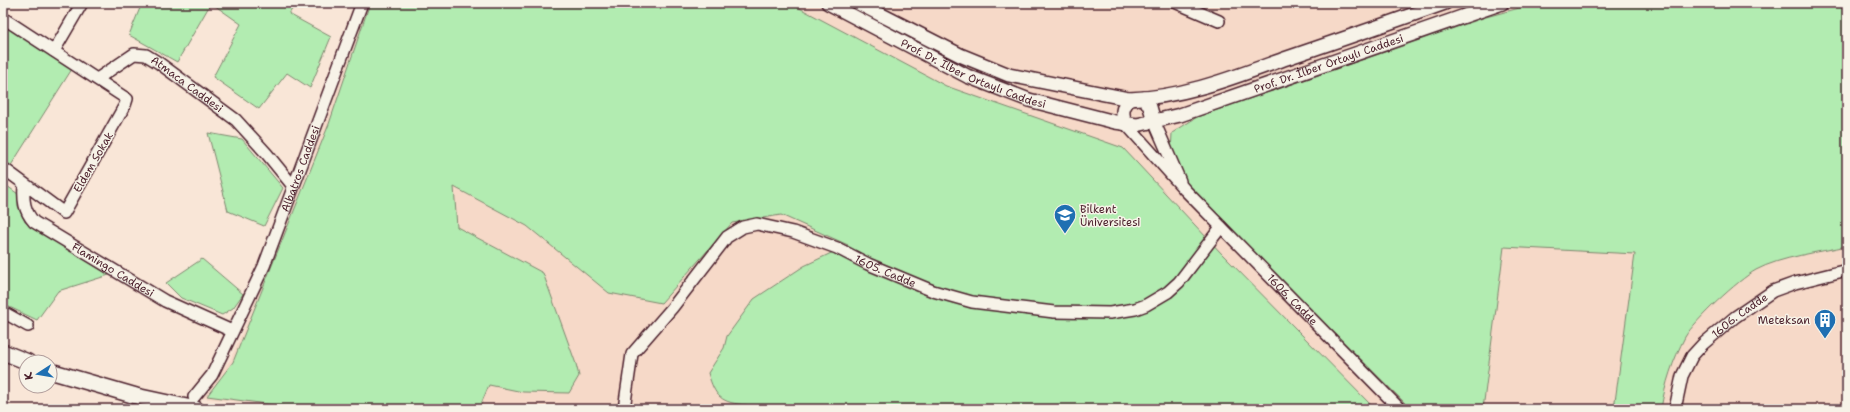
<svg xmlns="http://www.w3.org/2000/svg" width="1850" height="412" font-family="'Shantell Sans',sans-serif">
  <rect width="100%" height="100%" fill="#f9e6d7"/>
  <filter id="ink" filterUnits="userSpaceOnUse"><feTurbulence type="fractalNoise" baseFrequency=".025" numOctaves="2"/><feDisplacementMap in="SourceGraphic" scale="8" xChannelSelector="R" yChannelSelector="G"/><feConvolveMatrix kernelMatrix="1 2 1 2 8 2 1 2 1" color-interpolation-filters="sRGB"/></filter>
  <g filter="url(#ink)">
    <path fill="#f6d9c8" d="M369 3H1847V409H298L201 398 230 360 256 300 309 169Z"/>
    <g fill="#b2ecb1" stroke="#7e866e">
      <path d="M142 3H296L289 14 331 37 310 88 287 73 259 109 213 77 241 24 211 3 177 62 129 35Z"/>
      <path d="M370 3H790L946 86 1123 148 1222 254 1375 409H748L747 405C721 403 715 397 708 373L724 348 727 336 754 299 804 266 848 245 781 215 732 223 661 303 609 293 527 226 454 187 457 227 543 273 576 364 579 376 569 393 523 392 489 385 479 409H304L207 396 233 362 329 124Z"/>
      <path d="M1538 3H1847V246C1820 252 1780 257 1756 270 1738 280 1695 320 1685 337 1673 360 1665 384 1661 409H1614L1635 254 1504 247 1483 409H1411L1188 189 1171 153 1172 133 1197 117 1486 17Z"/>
      <path d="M3 25 72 69 10 167 3 162Z"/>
      <path d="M208 133 242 139 283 188 264 226 228 211Z"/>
      <path d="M3 183 18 194V206L25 222 109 275 58 291 37 320 3 304V262L5 259 3 257Z"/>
      <path d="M202 259 243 294 233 308 222 315 181 298 166 283Z"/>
    </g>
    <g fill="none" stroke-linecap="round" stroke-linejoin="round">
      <g stroke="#4a1f2b" stroke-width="14">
        <g id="minor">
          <path d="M1177 3 1219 21"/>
          <path d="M3 18 127 99 125 105 64 213 3 168"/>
          <path d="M54 51 82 3"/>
          <path id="s1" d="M97 79 134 54 146 55 159 63 236 120 267 154 293 186"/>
          <path d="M1154 121 1180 181"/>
          <path id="s2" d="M1126 124 1185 190 1400 409"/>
          <path id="s3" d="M24 185C23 200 24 211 34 222L165 301 232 331"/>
          <path d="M3 312 28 326"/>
          <path id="s4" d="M194 397 212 375 264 266 362 3"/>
          <path id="s5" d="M624 409 632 354 672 308 727 237 743 227 757 224 793 232 837 248 868 264 933 291 972 302 1054 312 1110 313 1135 309 1146 305 1168 292 1179 282 1221 227"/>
          <path id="s6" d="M1675 409 1682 376 1692 356 1703 344 1735 317 1773 291 1795 283 1847 270"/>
        </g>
      </g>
      <g stroke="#4a1f2b" stroke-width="16">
        <g id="tertiary">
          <path id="s7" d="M828 3 967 76 1029 100 1115 122 1137 125 1180 115 1502 3"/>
          <path d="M858 3 960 55 1009 75 1129 99C1183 98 1237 76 1287 58 1340 40 1392 22 1445 3"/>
          <path d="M1145 98 1150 107 1154 121"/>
          <path d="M1126 124C1121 113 1122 108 1129 99"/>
        </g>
      </g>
      <g stroke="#4a1f2b" stroke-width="18">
        <g id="secondary">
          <path d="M3 352 28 362"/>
          <path d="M50 371 136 396 196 409"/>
        </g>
      </g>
      <use href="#minor" stroke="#f7f3e8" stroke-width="11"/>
      <use href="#tertiary" stroke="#f7f3e8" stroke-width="13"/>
      <use href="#secondary" stroke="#f7f3e8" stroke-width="15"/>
    </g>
  </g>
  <defs>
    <g id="university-pin" transform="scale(1.15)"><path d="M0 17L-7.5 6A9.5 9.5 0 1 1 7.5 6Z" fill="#1f6fb2" stroke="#f7f3e8"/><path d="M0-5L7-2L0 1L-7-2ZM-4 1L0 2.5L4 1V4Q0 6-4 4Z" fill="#fff"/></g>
    <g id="building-pin" transform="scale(1.15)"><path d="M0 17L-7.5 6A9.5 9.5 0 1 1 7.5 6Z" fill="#1f6fb2" stroke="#f7f3e8"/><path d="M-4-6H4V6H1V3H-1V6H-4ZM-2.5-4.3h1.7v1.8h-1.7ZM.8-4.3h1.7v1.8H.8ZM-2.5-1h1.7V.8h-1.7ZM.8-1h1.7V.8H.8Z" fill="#fff"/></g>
  </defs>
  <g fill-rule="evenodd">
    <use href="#university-pin" x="1065" y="215"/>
    <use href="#building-pin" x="1825" y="320"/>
  </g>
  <g text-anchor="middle" stroke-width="3" stroke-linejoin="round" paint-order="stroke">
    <g font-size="11" fill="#4a1f2b" stroke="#f7f3e8">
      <text dy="4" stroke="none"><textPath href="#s7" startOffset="536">Prof. Dr. İlber Ortaylı Caddesi</textPath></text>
      <text dy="4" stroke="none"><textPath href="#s7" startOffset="162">Prof. Dr. İlber Ortaylı Caddesi</textPath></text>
      <text dy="4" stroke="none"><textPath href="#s1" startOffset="107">Atmaca Caddesi</textPath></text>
      <text transform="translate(93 162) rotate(-60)" y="4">Eldem Sokak</text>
      <text dy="4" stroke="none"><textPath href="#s4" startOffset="253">Albatros Caddesi</textPath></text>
      <text dy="4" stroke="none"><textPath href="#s3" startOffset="132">Flamingo Caddesi</textPath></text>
      <text dy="4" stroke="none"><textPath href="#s5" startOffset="377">1605. Cadde</textPath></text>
      <text dy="4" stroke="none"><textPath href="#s2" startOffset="242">1606. Cadde</textPath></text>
      <text dy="4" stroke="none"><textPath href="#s6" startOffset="119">1606. Cadde</textPath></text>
    </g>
    <g font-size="11" fill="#4a1f2b" stroke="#f7f3e8" text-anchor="start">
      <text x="1080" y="213">Bilkent<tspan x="1080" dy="13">Üniversitesi</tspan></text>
      <text x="1810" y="324" text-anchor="end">Meteksan</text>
    </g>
  </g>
  <rect width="1850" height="412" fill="none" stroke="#f7f3e8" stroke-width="16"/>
  <rect x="8" y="8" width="1834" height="396" fill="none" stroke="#4a1f2b" stroke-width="1.5" filter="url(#ink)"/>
  <g transform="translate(38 374) rotate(258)"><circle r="19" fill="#f7f3e8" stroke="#b29e9c"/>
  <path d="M0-3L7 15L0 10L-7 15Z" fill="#1f6fb2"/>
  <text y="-6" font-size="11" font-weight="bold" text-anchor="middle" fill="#4a1f2b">K</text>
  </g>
</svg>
